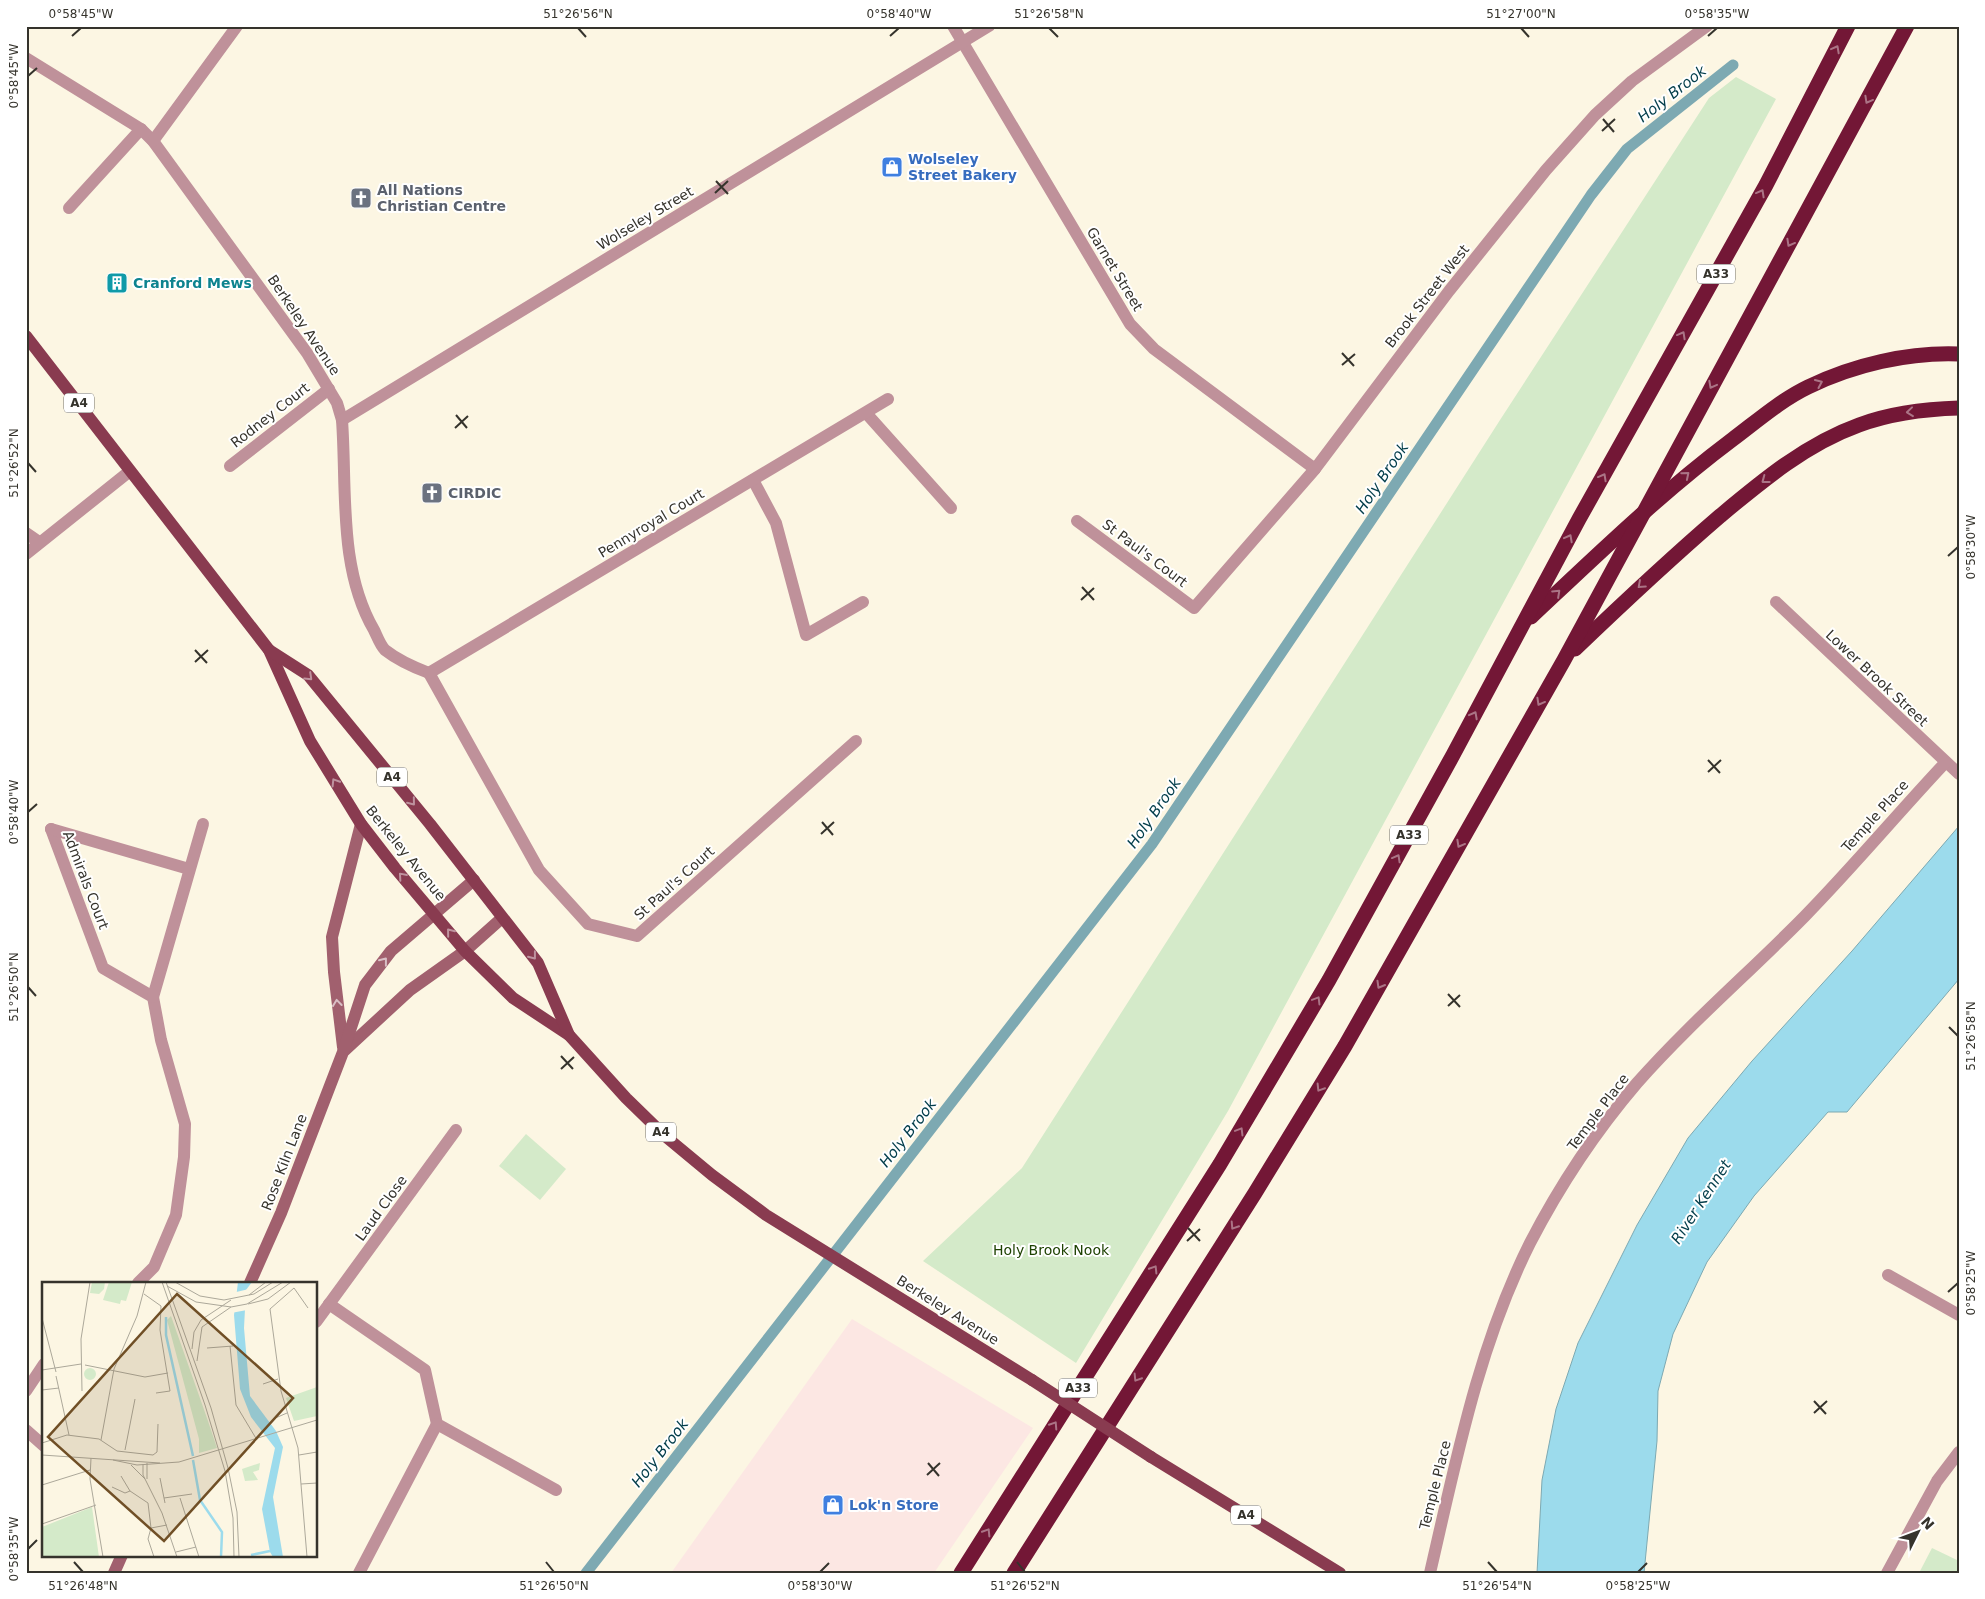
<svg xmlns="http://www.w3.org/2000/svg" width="1985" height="1599" font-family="'DejaVu Sans',sans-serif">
  <rect width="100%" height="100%" fill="#fcf6e3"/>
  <path fill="#fce7e3" d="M852 1319 1033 1428 934 1573H671Z"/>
  <g fill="#d4eac9">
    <path d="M1736 77 1776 99 1228 1111 1076 1363 923 1261 1022 1168 1500 420 1709 98Z"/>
    <path d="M526 1134 566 1169 540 1200 499 1166Z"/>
    <path d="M1932 1548 1959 1561V1573H1919Z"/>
  </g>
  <path fill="#9cdbec" stroke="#7da9b2" d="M1959 826V979L1847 1112H1828L1754 1196 1707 1262 1673 1334 1658 1391 1657 1441 1644 1573H1537L1542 1480 1556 1409 1578 1343 1637 1225 1688 1138 1752 1061 1852 951Z"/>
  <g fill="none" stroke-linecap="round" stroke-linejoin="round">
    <path stroke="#7da9b2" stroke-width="11" d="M586 1573 1152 844 1591 195 1627 149 1733 65"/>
    <g stroke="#bf919a" stroke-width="12">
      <path d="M866 413 951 508"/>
      <path d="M753 480 776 523 806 635 863 602"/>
    </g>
    <g stroke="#bf919a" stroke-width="12">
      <path d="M953 26 1130 324 1154 349 1315 469"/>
      <path d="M26 58 141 129 153 141 307 353 337 403 342 420C347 489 338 568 374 630 377 636 380 645 385 650 399 661 413 667 429 673"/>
      <path d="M153 141 237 26"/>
      <path d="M69 208 141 129"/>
      <path d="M342 420 989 26"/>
      <path d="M230 466 329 389"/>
      <path d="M1077 521 1194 608 1315 469 1449 291 1546 170 1595 115 1632 81 1707 26"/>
      <path d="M26 533 39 542"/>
      <path d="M26 554 130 471"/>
      <path d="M1776 602 1959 774"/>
      <path d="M429 673 539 870 588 924 637 936 856 741"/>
      <path d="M429 673 888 399"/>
      <path d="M51 829 103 968 153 997 161 1040 185 1124 184 1157 176 1215 154 1267 138 1283"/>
      <path d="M51 829 189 869"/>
      <path d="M153 997 203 824"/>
      <path d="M1888 1275 1959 1315"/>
      <path d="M329 1304 425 1370 437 1424 556 1490"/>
      <path d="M316 1322 456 1130"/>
      <path d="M26 1391 44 1364"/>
      <path d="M26 1430 44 1446"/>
      <path d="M359 1573 437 1424"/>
      <path d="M1430 1573C1456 1461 1478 1347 1530 1243 1559 1187 1596 1131 1637 1083 1689 1024 1750 972 1805 916 1853 867 1898 813 1945 763"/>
      <path d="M1887 1573 1937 1481 1959 1452"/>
    </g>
    <g stroke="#a1606e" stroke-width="12">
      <path d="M343 1047 334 972 332 937 361 824"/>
      <path d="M345 1050 410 990 465 951 502 918"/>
      <path d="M250 1283 281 1213 343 1052 365 985 391 951 474 880"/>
      <path d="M114 1573 122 1555"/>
    </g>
    <g stroke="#893b50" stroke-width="12">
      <path d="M26 336 269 650 310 741 361 824 395 868 465 951 513 998 569 1035 626 1098 665 1136 712 1175 766 1215 1032 1380"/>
      <path d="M269 650 308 675 430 824 538 963 569 1035"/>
      <path d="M1151 1457 1340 1573"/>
    </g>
    <g stroke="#731736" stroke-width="15">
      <path d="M1531 617C1597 555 1661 493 1733 439 1757 421 1781 400 1808 387 1853 365 1908 352 1959 354"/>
      <path d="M1575 649C1622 604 1670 559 1720 516 1762 481 1806 444 1859 425 1891 413 1924 409 1959 408"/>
      <path d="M961 1573 1220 1164 1329 980 1453 755 1579 519 1766 185 1848 26"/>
      <path d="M1014 1573 1255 1193 1345 1046 1564 660 1907 26"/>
    </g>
    <path stroke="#893b50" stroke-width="12" d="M1032 1380 1151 1457"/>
  </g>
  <defs><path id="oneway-chevron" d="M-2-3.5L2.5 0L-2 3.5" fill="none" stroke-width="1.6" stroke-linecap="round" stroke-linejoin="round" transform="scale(1.25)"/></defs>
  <g stroke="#ab7486">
    <use href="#oneway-chevron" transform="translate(1836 49) rotate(-62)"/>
    <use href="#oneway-chevron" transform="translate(1868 100) rotate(119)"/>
    <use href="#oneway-chevron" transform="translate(1761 193) rotate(-61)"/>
    <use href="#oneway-chevron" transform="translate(1790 243) rotate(119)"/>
    <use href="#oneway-chevron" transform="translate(1682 335) rotate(-61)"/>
    <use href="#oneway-chevron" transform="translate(1819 383) rotate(-24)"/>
    <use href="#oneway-chevron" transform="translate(1712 385) rotate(118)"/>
    <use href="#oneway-chevron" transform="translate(1910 412) rotate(174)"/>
    <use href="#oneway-chevron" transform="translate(1686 475) rotate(-40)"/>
    <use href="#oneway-chevron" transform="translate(1603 477) rotate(-61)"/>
    <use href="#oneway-chevron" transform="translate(1765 480) rotate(143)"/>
    <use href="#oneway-chevron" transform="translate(1569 538) rotate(-62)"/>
    <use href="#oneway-chevron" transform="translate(1641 585) rotate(138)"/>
    <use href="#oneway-chevron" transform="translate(1557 593) rotate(-43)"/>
    <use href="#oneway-chevron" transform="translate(1540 702) rotate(119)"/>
    <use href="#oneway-chevron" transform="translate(1474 715) rotate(-62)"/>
    <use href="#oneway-chevron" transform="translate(1460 844) rotate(119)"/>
    <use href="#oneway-chevron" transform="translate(1397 858) rotate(-61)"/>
    <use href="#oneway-chevron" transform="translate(1380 985) rotate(120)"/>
    <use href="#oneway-chevron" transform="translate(1317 1000) rotate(-59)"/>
    <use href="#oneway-chevron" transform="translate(1320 1088) rotate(122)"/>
    <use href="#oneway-chevron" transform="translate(1240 1131) rotate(-59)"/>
    <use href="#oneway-chevron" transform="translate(1234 1226) rotate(123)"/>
    <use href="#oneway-chevron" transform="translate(1154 1269) rotate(-58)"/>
    <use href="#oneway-chevron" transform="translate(1137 1378) rotate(122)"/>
    <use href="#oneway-chevron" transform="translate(1054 1425) rotate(-57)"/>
    <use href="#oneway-chevron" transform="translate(987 1532) rotate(-58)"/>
  </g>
  <g stroke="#be939f">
    <use href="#oneway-chevron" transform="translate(309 677) rotate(44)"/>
    <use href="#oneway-chevron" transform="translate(335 782) rotate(-122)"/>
    <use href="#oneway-chevron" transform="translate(412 802) rotate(51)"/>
    <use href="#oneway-chevron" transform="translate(402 876) rotate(-131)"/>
    <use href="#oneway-chevron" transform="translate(450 932) rotate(-129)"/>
    <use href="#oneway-chevron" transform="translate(533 956) rotate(52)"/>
  </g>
  <g stroke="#d9bfc5">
    <use href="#oneway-chevron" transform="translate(384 961) rotate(-52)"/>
    <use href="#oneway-chevron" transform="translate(337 1003) rotate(-97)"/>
  </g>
  <path fill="none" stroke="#35332c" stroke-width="2" d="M578 28 586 37M1049 28 1058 37M1521 28 1529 37M72 36 81 28M890 36 899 28M1708 36 1717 28M28 76 37 68M1603 119 1614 132M1602 131 1615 119M716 181 728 194M715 193 728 181M1342 353 1354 366M1342 365 1355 354M456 415 467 428M455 428 468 416M28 463 36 472M1948 556 1958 547M1082 587 1094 600M1081 600 1094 588M195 650 207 663M195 662 208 650M1708 760 1720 773M1708 772 1721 760M28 812 37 804M822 822 833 835M821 834 834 822M28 987 36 996M1448 994 1460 1007M1448 1006 1460 995M1949 1027 1958 1036M561 1056 573 1069M561 1069 574 1057M1188 1228 1200 1241M1187 1241 1200 1229M1948 1292 1958 1283M1814 1401 1826 1414M1814 1413 1827 1401M928 1463 939 1476M927 1475 940 1463M28 1549 37 1540M74 1562 83 1572M546 1562 554 1572M1017 1562 1025 1572M1488 1562 1497 1572M820 1572 829 1563M1638 1572 1647 1563"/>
  <defs>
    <g id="shop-square" transform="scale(1.125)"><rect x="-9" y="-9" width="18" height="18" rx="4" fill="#3f7fe0" stroke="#fff"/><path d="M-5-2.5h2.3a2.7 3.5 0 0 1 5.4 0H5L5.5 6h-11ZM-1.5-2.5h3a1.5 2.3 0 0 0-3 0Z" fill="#fff"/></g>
    <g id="church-square" transform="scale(1.125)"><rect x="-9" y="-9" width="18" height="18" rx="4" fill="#6b7280" stroke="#fff"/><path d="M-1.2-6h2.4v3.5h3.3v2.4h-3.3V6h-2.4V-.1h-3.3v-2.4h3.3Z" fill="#fff"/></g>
    <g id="building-square" transform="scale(1.125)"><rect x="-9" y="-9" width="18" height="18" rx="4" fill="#0f9aa8" stroke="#fff"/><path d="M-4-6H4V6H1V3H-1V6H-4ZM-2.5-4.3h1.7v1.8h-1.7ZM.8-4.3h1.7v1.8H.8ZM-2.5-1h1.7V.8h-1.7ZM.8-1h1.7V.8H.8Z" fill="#fff"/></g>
  </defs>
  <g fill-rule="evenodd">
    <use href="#shop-square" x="892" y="167"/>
    <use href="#church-square" x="361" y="198"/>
    <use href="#building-square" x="117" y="283"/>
    <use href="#church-square" x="432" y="493"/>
    <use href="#shop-square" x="833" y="1505"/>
  </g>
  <g text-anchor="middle" stroke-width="4" stroke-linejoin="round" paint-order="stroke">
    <g fill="#fff" stroke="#72706b" stroke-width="1">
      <rect x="1697" y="264.5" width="38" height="19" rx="4"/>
      <rect x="64" y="393.5" width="30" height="19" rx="4"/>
      <rect x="377" y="767.5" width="30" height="19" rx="4"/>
      <rect x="1390" y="825.5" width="38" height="19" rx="4"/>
      <rect x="646" y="1122.5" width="30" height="19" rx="4"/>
      <rect x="1059" y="1378.5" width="38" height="19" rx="4"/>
      <rect x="1231" y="1505.5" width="30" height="19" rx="4"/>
    </g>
    <g font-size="12" font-weight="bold" fill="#35332c">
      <text x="1716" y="278">A33</text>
      <text x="79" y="407">A4</text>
      <text x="392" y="781">A4</text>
      <text x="1409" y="839">A33</text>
      <text x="661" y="1136">A4</text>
      <text x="1078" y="1392">A33</text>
      <text x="1246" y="1519">A4</text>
    </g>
    <g font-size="14" font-weight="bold" fill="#366cbe" stroke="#fff" text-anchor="start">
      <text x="908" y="164">Wolseley<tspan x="908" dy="16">Street Bakery</tspan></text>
      <text x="849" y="1510">Lok'n Store</text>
    </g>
    <g font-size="14" font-weight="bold" fill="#5b616d" stroke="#fff" text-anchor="start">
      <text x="377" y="195">All Nations<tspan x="377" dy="16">Christian Centre</tspan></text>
      <text x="448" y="498">CIRDIC</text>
    </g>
    <g font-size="14" fill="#35332c" stroke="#fff">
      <text transform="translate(645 218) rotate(-31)" y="5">Wolseley Street</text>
      <text transform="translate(1115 269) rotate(59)" y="5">Garnet Street</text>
      <text transform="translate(1427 296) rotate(-52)" y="5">Brook Street West</text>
      <text transform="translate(304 325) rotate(56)" y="5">Berkeley Avenue</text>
      <text transform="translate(270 415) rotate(-38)" y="5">Rodney Court</text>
      <text transform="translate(651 523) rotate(-31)" y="5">Pennyroyal Court</text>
      <text transform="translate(1145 553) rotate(37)" y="5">St Paul's Court</text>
      <text transform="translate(1877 678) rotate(43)" y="5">Lower Brook Street</text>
      <text transform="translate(1875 816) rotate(-48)" y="5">Temple Place</text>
      <text transform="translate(406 853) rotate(51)" y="5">Berkeley Avenue</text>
      <text transform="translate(86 880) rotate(69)" y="5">Admirals Court</text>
      <text transform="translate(674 883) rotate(-42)" y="5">St Paul's Court</text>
      <text transform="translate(1598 1112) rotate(-53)" y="5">Temple Place</text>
      <text transform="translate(284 1162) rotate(-69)" y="5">Rose Kiln Lane</text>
      <text transform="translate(381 1208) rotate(-54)" y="5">Laud Close</text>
      <text transform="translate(948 1310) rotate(32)" y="5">Berkeley Avenue</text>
      <text transform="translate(1435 1485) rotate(-76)" y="5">Temple Place</text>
    </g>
    <g font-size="14" font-weight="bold" fill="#0d838f" stroke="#fff" text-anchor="start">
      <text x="133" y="288">Cranford Mews</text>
    </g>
    <g font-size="14" fill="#1e4202" stroke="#fff">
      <text x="1051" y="1255">Holy Brook Nook</text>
    </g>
    <g font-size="15" font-style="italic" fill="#023d4a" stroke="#fff">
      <text transform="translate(1672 94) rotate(-38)" y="5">Holy Brook</text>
      <text transform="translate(1382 478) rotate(-56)" y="5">Holy Brook</text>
      <text transform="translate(1154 813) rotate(-55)" y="5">Holy Brook</text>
      <text transform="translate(908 1133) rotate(-52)" y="5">Holy Brook</text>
      <text transform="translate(1701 1202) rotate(-57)" y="5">River Kennet</text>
      <text transform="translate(660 1453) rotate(-52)" y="5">Holy Brook</text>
    </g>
  </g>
  <g transform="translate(42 1282)">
    <rect width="275" height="275" fill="#fcf6e3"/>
    <path d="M50 0H63L62 7 57 12 48 11ZM67 0H90L84 19 79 18 78 22 61 18ZM129 34 166 139 175 166 157 171V157L125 38ZM42 92a6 6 0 1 1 12 0a6 6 0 1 1-12 0ZM275 105V134L252 139 244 116ZM218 181 217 188 211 190 216 198 203 199 200 187ZM50 225 57 275H0V245Z" fill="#d4eac9"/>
    <path d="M196 0H210L204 8 202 46 208 114 234 149 241 165 231 215 241 275H231L228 270 220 227 233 166 209 135 198 107 192 33Z" fill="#9cdbec"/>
    <path d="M207 7 205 28 189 31 190 11Z" fill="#fcf6e3"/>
    <path fill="none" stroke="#9cdbec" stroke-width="2.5" d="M124 35V53L151 174M151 178 158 218 180 250 179 275M209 273 228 269"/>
    <path fill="none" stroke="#aca89a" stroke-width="1" d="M120 0 163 123 183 189 191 236 192 275M124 0 169 126 186 186 195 230 197 275M133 0 158 14 182 18 212 12 231 0M125 4 154 20 189 25 205 22 241 0M102 12 119 24 118 48 128 109 114 111M207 13 224 0M206 22 226 17 249 0M0 36 14 90M188 64 194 123 215 158M165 66 191 64M150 67 152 50 159 38 189 18M155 79 160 45 189 25M43 83 103 95 126 91M0 88 39 82M14 94 27 153M221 102 236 97M0 108 17 106M40 109 39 57 48 0M231 137 245 131M59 158 72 87 95 34 104 0M0 161 25 153 57 157 75 169 111 173 115 170 116 142M83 168 93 117M0 173 118 181M257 173 275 170M49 176 48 197 61 275M71 178 95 183 137 180 275 138M101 182V193L120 231 135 275M89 183 103 197M79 194 88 209M118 196 123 221M105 197V181M259 202 275 201M0 203 48 188M70 205 83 211 88 209 106 221 109 246 106 257 112 275M122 216 150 212M138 216 157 275M0 242 54 223M109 246 125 243M134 270 154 265M265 275 256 166 239 109 228 27 252 6 266 26"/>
    <path fill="#704f26" fill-opacity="0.15" stroke="#704f26" stroke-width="2.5" d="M135 12 251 116 122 259 6 155Z"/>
    <rect width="275" height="275" fill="none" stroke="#35332c" stroke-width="2.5"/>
  </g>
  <rect width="1985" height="1599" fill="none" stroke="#ffffff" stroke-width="55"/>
  <g transform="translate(1918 1532) rotate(48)" stroke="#ffffff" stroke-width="4" paint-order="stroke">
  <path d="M0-4L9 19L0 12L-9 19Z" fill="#35332c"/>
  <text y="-8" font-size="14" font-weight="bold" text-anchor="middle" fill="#35332c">N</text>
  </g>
  <rect x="28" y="28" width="1930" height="1544" fill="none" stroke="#35332c" stroke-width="2"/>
  <g font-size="12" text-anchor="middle" fill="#35332c">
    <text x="81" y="18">0°58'45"W</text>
    <text x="578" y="18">51°26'56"N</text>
    <text x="899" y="18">0°58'40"W</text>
    <text x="1049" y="18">51°26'58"N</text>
    <text x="1521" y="18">51°27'00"N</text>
    <text x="1717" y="18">0°58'35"W</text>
    <text transform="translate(14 76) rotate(-90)" y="4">0°58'45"W</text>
    <text transform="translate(14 463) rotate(-90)" y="4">51°26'52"N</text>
    <text transform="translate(1971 547) rotate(-90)" y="4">0°58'30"W</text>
    <text transform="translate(14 812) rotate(-90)" y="4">0°58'40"W</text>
    <text transform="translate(14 987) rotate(-90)" y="4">51°26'50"N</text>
    <text transform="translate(1971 1036) rotate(-90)" y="4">51°26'58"N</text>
    <text transform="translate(1971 1283) rotate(-90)" y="4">0°58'25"W</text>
    <text transform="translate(14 1549) rotate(-90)" y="4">0°58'35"W</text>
    <text x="83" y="1590">51°26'48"N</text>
    <text x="554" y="1590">51°26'50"N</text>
    <text x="820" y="1590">0°58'30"W</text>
    <text x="1025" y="1590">51°26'52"N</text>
    <text x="1497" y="1590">51°26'54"N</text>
    <text x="1638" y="1590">0°58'25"W</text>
  </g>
</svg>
